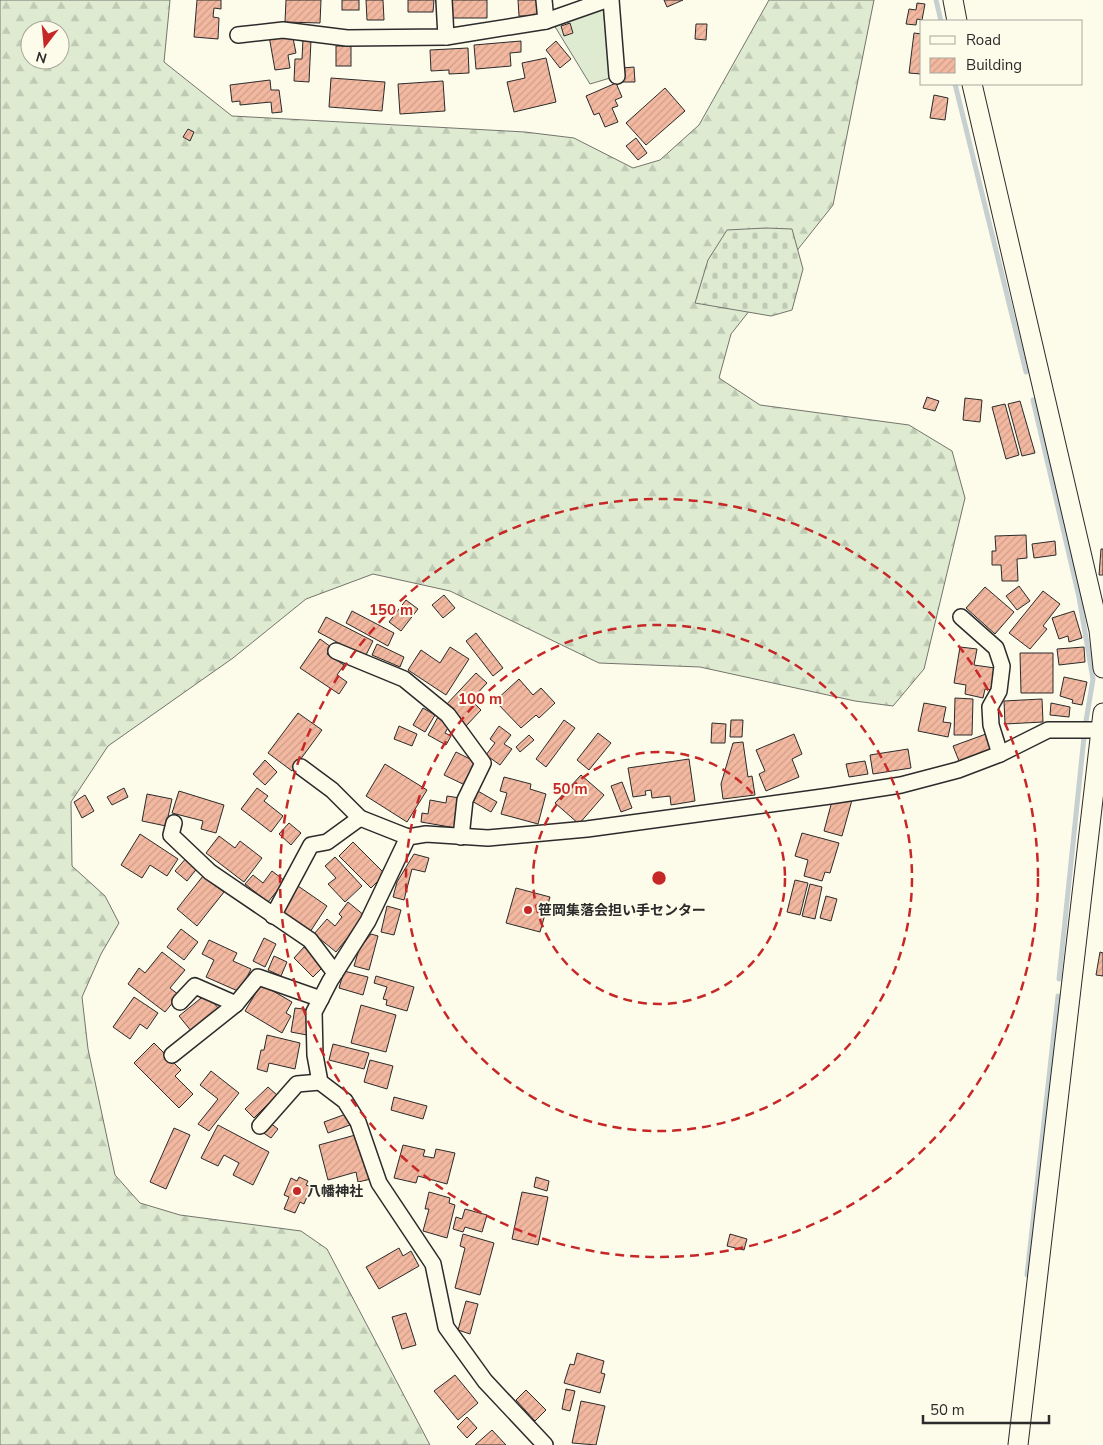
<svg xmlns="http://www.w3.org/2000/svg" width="1103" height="1445" font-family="'Nunito Sans','Noto Sans JP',sans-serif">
  <defs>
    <pattern id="forest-firs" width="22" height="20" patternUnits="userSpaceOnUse" patternTransform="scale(1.25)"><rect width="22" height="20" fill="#deebd1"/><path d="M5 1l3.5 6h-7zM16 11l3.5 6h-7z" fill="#bfcab4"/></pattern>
    <pattern id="cemetery-stones" width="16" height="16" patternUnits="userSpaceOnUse" patternTransform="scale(1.25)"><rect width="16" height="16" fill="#deebd1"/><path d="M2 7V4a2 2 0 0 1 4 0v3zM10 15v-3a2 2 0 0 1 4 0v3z" fill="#bfcab4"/></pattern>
    <pattern id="building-hatch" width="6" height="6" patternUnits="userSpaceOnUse" patternTransform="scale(1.25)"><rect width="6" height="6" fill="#f2b8a0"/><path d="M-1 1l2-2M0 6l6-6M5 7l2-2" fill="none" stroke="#d09e8a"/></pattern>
  </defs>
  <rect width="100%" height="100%" fill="#fdfbea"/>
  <path fill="#deebd1" stroke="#74746e" d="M603 5 610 78 590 84 554 25Z"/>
  <path fill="url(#forest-firs)" stroke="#74746e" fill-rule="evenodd" d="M0 0H170L164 62 232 116 525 132 574 138 633 168 660 160 699 125 769 0H874L833 205 731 334 719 378 760 405 909 425 952 451 965 498 924 669 893 706 855 701 700 667 599 663 450 591 373 574 306 599 233 658 108 746 71 802 72 866 105 896 119 923 101 954 82 997 88 1049 115 1175 140 1203 180 1215 301 1231 327 1249 430 1445H0ZM30 30H60V60H30Z"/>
  <path fill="url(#cemetery-stones)" stroke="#74746e" d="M766 228 792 229 803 269 792 310 771 316 695 303 708 260 727 230Z"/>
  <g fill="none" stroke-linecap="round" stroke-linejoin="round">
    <g stroke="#c7d0d0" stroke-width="5">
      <path d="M936 0 941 21"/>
      <path d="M955 84 1026 372"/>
      <path d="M1033 400 1079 597 1093 679 1086 721"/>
      <path d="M1059 979 1084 737"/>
      <path d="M1027 1275 1058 996"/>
    </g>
  </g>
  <g fill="url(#building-hatch)" stroke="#2b2b2b">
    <path d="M197 0H221V9L214 8 213 17 219 18 218 39 194 37Z"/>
    <path d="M286 0H321L320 23 285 22Z"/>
    <rect x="342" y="0" width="17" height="10"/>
    <path d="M366 0H383L384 20H367Z"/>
    <path d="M408 0H434L433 12H408Z"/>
    <path d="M449 0H487V18H450Z"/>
    <path d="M518 0H538L539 16H519Z"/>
    <path d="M664 0H683L667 7Z"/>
    <path d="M917 3 925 4 922 20 917 19 916 25 906 24 909 9 916 10Z"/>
    <path d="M570 23 573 33 564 36 561 26Z"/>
    <path d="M696 24H707L706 40 695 39Z"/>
    <path d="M292 33 296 53 288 55 290 68 275 70 269 36Z"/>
    <path d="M914 33 922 34 921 74 909 73Z"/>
    <path d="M303 39 311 40 309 82 294 81 295 59H302Z"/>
    <path d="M521 41V52L510 53 511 66 476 69 474 45Z"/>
    <path d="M556 41 571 59 560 68 546 50Z"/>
    <rect x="336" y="46" width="15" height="20"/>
    <path d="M468 48 469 73 449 74V70L431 71 430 50Z"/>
    <path d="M546 58 556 102 514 112 507 82 525 78 522 63Z"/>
    <path d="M634 67 635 82H622V68Z"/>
    <path d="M331 78 385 82 382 111 329 107Z"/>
    <path d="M270 80 271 90H279L282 112 272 113 271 102 240 105V101L232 102 230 85Z"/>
    <path d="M443 81 445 111 400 114 398 84Z"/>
    <path d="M616 83 622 97 615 100 618 106 612 108 618 122 605 127 599 113 594 115 586 96Z"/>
    <path d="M665 88 685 111 646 145 626 123Z"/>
    <path d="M934 95 948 98 945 120 930 118Z"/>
    <path d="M188 129 194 132 190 141 183 137Z"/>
    <path d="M636 138 647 153 638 160 626 146Z"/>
    <path d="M927 397 939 401 935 411 923 408Z"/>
    <path d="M965 398 982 400 980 422 963 420Z"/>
    <path d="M1020 401 1035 453 1022 456 1008 404Z"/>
    <path d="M1005 404 1019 455 1006 459 992 407Z"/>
    <path d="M1026 535 1027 558 1017 559 1018 581H1002L1001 565H992V551H996L995 536Z"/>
    <path d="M1055 541 1056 555 1034 558 1032 544Z"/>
    <path d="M1101 549H1103V575H1099Z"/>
    <path d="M1019 586 1030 601 1017 610 1006 596Z"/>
    <path d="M985 587 1014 612 995 634 966 608Z"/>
    <path d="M1043 591 1060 604 1043 626 1047 629 1030 649 1009 633Z"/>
    <path d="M444 595 455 608 443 618 432 605Z"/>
    <path d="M406 600 418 609 401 631 389 622Z"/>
    <path d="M352 611 394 633 388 646 346 623Z"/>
    <path d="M1074 611 1082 638 1069 642 1068 636 1059 639 1052 618Z"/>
    <path d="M326 617 373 641 365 657 318 632Z"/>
    <path d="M476 633 503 668 493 676 466 641Z"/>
    <path d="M320 639 331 647 327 654 344 665 337 675 347 682 339 694 300 668Z"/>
    <path d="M377 644 404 657 400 667 372 655Z"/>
    <path d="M450 647 469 659 446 695 408 670 421 650 440 663Z"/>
    <path d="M960 647 977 649 974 665 995 668 992 690 985 689 983 698 965 694 966 685 954 683Z"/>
    <path d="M1084 647 1085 662 1059 665 1057 649Z"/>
    <path d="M1020 653H1053V693H1021Z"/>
    <path d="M476 673 487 683 471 700 481 710 466 726 445 706Z"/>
    <path d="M1064 677 1087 682 1082 705 1072 703 1073 700 1060 696Z"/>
    <path d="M519 679 533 695 541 688 555 703 539 718 536 715 521 728 495 701Z"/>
    <path d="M955 698 973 699 972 735H954Z"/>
    <path d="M1042 699 1043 722 1005 724 1004 701Z"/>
    <path d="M924 703 946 707 943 722 951 723 948 737 918 731Z"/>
    <path d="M1051 703 1070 707 1069 717 1050 715Z"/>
    <path d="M423 708 435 715 425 732 413 725Z"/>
    <path d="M298 713 322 730 292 771 268 753Z"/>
    <path d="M438 717 450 724 445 733 451 736 446 745 428 735Z"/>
    <path d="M564 720 575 728 546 767 536 759Z"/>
    <path d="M731 720H743L742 737H730Z"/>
    <path d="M712 723 726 724 725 743H711Z"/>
    <path d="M399 726 417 734 412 746 394 739Z"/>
    <path d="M499 726 511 735 504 744 512 749 500 765 486 755 495 743 490 739Z"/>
    <path d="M598 733 611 743 589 770 577 760Z"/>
    <path d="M794 734 802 754 792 759 799 777 766 791 759 774 765 771 756 750Z"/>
    <path d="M986 734 992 749 959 761 953 746Z"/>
    <path d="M529 735 534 740 520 752 516 747Z"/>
    <path d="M743 742 748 777 752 776 755 795 723 799 721 784 733 743Z"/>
    <path d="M908 749 911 768 873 774 870 755Z"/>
    <path d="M456 752 476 762 465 785 444 775Z"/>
    <path d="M689 759 695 801 671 805 670 796 652 798 651 790 645 791 646 795 633 797 628 768Z"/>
    <path d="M265 760 277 772 265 785 253 774Z"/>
    <path d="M865 761 868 774 849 777 846 764Z"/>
    <path d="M385 764 427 790 407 822 366 796Z"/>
    <path d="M581 775 604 795 579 824 555 803Z"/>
    <path d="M504 777 531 784 530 789 546 794 538 824 501 814 507 793 500 791Z"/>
    <path d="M622 782 632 808 621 812 611 786Z"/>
    <path d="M124 788 128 797 112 805 107 797Z"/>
    <path d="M257 788 268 796 264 801 283 816 271 832 241 809Z"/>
    <path d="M476 790 497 802 491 812 470 800Z"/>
    <path d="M179 791 224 805 216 833 201 829 203 821 172 813Z"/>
    <path d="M147 794 172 799 166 826 142 821Z"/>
    <path d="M85 795 94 811 82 818 74 802Z"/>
    <path d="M447 796 460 798 456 828 421 822 422 813 428 814 430 800 446 803Z"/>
    <path d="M852 800 842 836 824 831 832 801Z"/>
    <path d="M289 823 301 833 291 845 279 834Z"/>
    <path d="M802 833 839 843 830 873 825 872 822 881 804 876 808 860 795 856Z"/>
    <path d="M140 834 178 859 167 876 150 865 142 878 121 865Z"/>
    <path d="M219 836 235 848 240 841 262 858 244 882 206 853Z"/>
    <path d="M353 842 385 874 371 888 339 856Z"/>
    <path d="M414 854 429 858 425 872 412 869 404 900 393 897 397 882Z"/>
    <path d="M188 856 199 866 187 881 175 871Z"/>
    <path d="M335 857 362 886 345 902 328 884 336 878 325 866Z"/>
    <path d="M272 871 285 881 268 902 245 884 253 875 263 883Z"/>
    <path d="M203 876 224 892 197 926 177 909Z"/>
    <path d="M795 880 808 883 800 915 787 912Z"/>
    <path d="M810 884 822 887 815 919 802 916Z"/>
    <path d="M298 886 327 906 310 932 280 912Z"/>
    <path d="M516 888 550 897 540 932 506 923Z"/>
    <path d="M826 896 837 899 831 921 820 918Z"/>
    <path d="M348 902 365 916 336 952 314 934 327 919 335 926 342 917 339 914Z"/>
    <path d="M387 906 401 910 394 935 381 932Z"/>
    <path d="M181 929 198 942 184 960 167 947Z"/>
    <path d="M371 934 378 936 369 970 354 966 359 949Z"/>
    <path d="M264 938 276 944 265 967 253 961Z"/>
    <path d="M209 940 237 953 233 961 251 969 240 992 206 977 214 960 202 954Z"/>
    <path d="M304 947 324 966 313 977 294 958Z"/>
    <path d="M162 952 185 970 170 988 179 995 165 1012 128 984 139 968 145 973Z"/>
    <path d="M1100 952 1103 953V976L1096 975Z"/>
    <path d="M274 956 287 962 281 976 268 970Z"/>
    <path d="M344 971 368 977 363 995 339 988Z"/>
    <path d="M376 976 414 987 407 1011 386 1005 387 1000 383 999 387 987 374 983Z"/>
    <path d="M261 984 292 1002 286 1013 291 1016 282 1033 245 1011Z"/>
    <path d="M206 994 219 1009 192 1032 179 1016Z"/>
    <path d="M134 997 158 1013 147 1029 140 1024 130 1039 113 1027Z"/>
    <path d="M361 1005 396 1015 386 1052 351 1043Z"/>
    <path d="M295 1008 311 1010 307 1035 291 1032Z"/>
    <path d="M267 1035 300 1043 295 1069 269 1063 267 1072 257 1069 261 1050H264Z"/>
    <path d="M154 1043 181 1070 175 1076 193 1094 179 1108 134 1063Z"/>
    <path d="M333 1044 369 1053 364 1069 329 1060Z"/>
    <path d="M370 1060 393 1066 387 1089 364 1082Z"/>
    <path d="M211 1071 239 1093 209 1131 198 1124 218 1099 200 1085Z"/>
    <path d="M268 1087 277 1095 254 1118 245 1109Z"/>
    <path d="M394 1097 427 1106 423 1119 391 1110Z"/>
    <path d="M346 1114 350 1125 328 1133 324 1122Z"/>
    <path d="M269 1122 278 1129 271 1138 262 1132Z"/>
    <path d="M218 1125 269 1152 253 1185 233 1175 239 1163 224 1155 218 1166 201 1158Z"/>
    <path d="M174 1128 190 1135 166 1189 150 1182Z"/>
    <path d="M359 1134 371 1179 358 1182 356 1172 328 1180 319 1145Z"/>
    <path d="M403 1145 425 1150 423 1156 434 1158 436 1149 455 1153 447 1184 418 1176 416 1183 394 1178Z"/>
    <path d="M299 1177 308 1181 306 1185 311 1187 304 1204 300 1202 295 1213 284 1209 289 1197 284 1195 291 1178 297 1181Z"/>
    <path d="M536 1177 549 1181 547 1191 534 1187Z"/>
    <path d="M429 1192 450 1198 449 1203 455 1205 447 1238 423 1231 429 1209H425Z"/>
    <path d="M522 1192 548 1197 538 1245 512 1239Z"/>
    <path d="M465 1209 487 1215 482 1232 465 1227 463 1232 453 1229 456 1217 462 1219Z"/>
    <path d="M463 1234 494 1243 480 1295 455 1288 465 1248 460 1246Z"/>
    <path d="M730 1234 747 1239 744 1250 727 1246Z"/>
    <path d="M399 1248 403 1256 411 1251 419 1266 379 1289 366 1267Z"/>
    <path d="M466 1301 478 1304 470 1334 458 1330Z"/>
    <path d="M406 1313 416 1345 402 1349 392 1317Z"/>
    <path d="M577 1353 604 1361 601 1373 605 1374 600 1393 564 1383 570 1364 574 1365Z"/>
    <path d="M455 1375 478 1403 458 1420 434 1391Z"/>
    <path d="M566 1389 575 1391 570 1411 562 1409Z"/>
    <path d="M526 1390 546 1410 535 1421 516 1400Z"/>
    <path d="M581 1401 605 1406 596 1445 572 1443Z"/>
    <path d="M467 1417 477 1428 467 1438 457 1427Z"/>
    <path d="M492 1430 506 1445H475Z"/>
  </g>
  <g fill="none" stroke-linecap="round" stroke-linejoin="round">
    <g stroke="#2b2b2b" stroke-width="18">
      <g id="minor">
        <path d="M444 0 446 37"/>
        <path d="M544 0 546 21"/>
        <path d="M611 0 617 76"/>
        <path d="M238 35 283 30 347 38 446 37 546 21 606 0"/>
        <path d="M961 617 996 648 1002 666 999 691 990 707 991 725 1000 754"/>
        <path d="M336 651 404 679 448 715 483 763 465 800 461 837"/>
        <path d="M301 767 332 790 360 818 408 837"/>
        <path d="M174 823 171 835 210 872 310 940 335 973"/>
        <path d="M273 916 311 845 327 842 360 818"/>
        <path d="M180 1002 195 986 236 1004 258 977 321 999"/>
        <path d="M172 1055 236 1004"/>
        <path d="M260 1126 297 1084 320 1082"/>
        <path d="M545 1445 485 1381 446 1327 433 1264 379 1183 358 1122 345 1101 320 1082 315 1055 314 1012 330 981 368 921 408 837 426 834 488 838 587 829 830 796 901 785 958 770 1000 754 1048 730H1100"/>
      </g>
    </g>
    <g stroke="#2b2b2b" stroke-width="21">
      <g id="tertiary">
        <path d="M953 0 957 21"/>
        <path d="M972 84 1099 630 1103 668"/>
        <path d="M1018 1445 1103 713"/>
      </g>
    </g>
    <use href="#minor" stroke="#fdfbea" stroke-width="15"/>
    <use href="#tertiary" stroke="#fdfbea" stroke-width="19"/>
  </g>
  <g fill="none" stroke="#c62828" stroke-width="2.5" stroke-dasharray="9 6">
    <circle cx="659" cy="878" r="126"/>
    <circle cx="659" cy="878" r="253"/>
    <circle cx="659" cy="878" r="379"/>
  </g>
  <g fill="#c62828" stroke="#fdfbea" stroke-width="2">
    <circle cx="528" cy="910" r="5"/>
    <circle cx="297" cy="1191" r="5"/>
  </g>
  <g text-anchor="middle" stroke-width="4" stroke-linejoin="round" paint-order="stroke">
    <g font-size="14" font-weight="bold" fill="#2b2b2b" stroke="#fdfbea" text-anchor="start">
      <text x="538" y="915">笹岡集落会担い手センター</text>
      <text x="307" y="1196">八幡神社</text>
    </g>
  </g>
  <circle cx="659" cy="878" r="8" fill="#c62828" stroke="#fdfbea" stroke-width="2.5"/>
  <g font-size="15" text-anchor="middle" font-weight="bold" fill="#c62828" stroke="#fdfbea" stroke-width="4" stroke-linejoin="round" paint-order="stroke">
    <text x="391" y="615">150 m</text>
    <text x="480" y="704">100 m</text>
    <text x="570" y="794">50 m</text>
  </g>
  <rect x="920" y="20" width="162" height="65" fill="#fdfbea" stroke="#a9a89e"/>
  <rect x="930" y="36" width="25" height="8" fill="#fdfbea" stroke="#a9a89e"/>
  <text x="966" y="45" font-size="15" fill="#2b2b2b">Road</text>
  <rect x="930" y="58" width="25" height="15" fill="url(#building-hatch)" stroke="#a9a89e"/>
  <text x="966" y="70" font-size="15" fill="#2b2b2b">Building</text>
  <g transform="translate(45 45) rotate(196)"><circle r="24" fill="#fdfbea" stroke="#a9a89e"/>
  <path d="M0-4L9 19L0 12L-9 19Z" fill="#c62828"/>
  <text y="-8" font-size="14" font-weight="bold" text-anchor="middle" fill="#2b2b2b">N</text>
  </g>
  <path d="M923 1415v8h126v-8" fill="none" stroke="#2b2b2b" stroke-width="2.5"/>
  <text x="930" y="1415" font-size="15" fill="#2b2b2b" stroke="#fdfbea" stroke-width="4" paint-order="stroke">50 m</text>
</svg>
